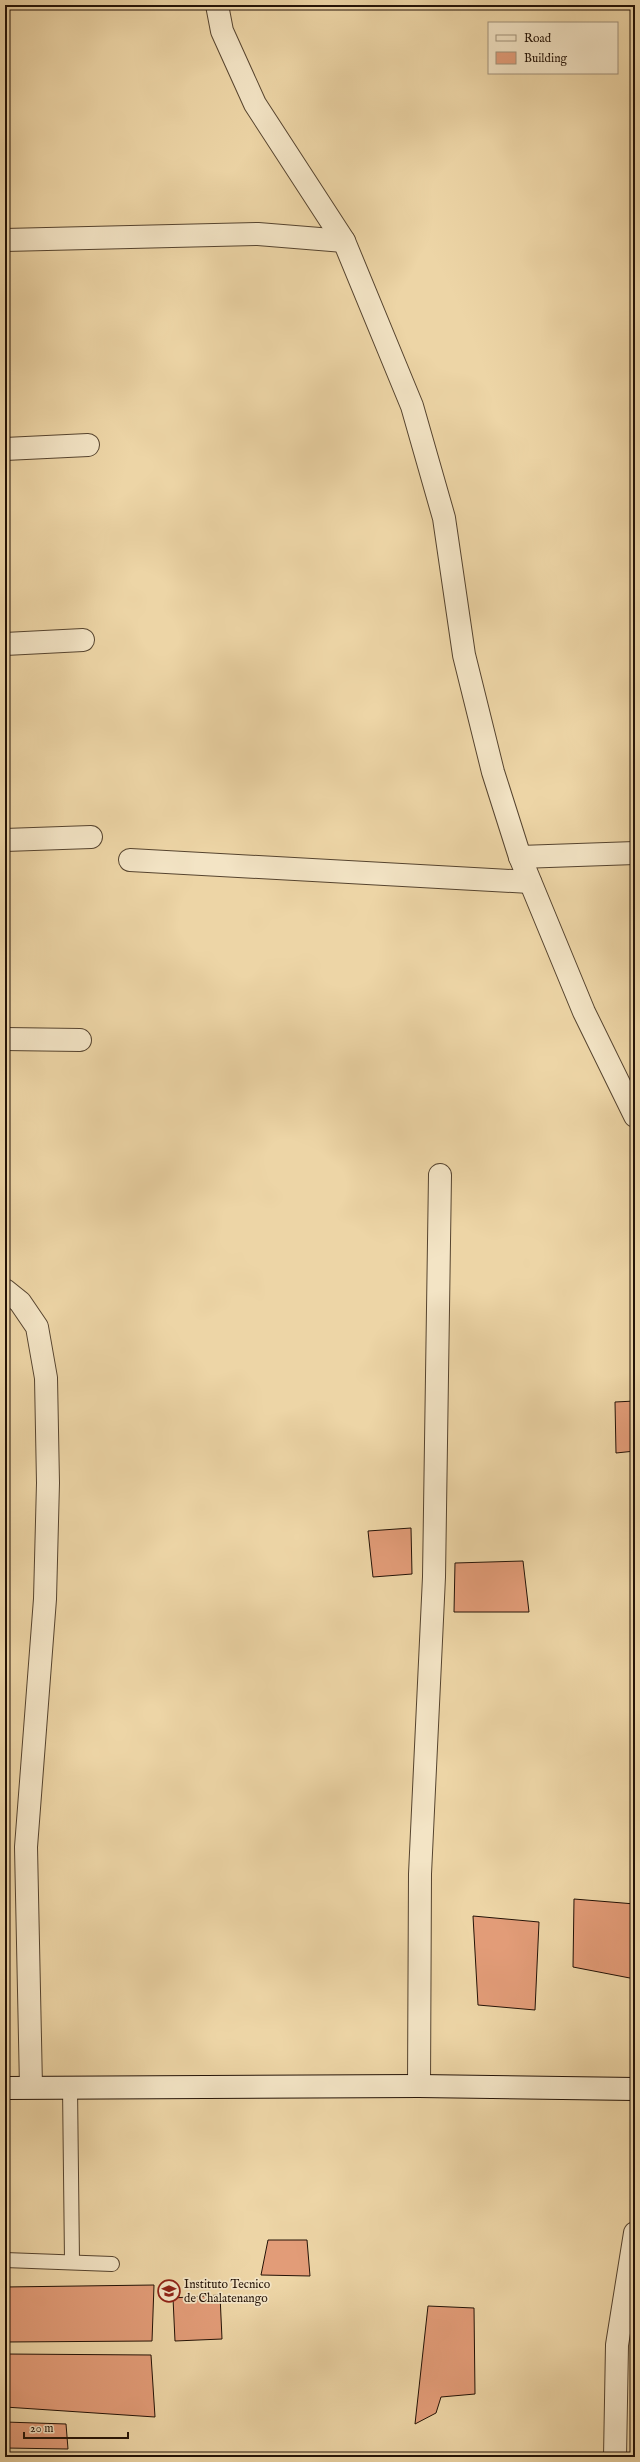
<svg xmlns="http://www.w3.org/2000/svg" width="640" height="2462" font-family="'IM FELL English',serif">
  <rect width="100%" height="100%" fill="#edd5a6"/>
  <filter id="stains"><feTurbulence type="fractalNoise" baseFrequency=".005" numOctaves="4"/><feColorMatrix values="0 0 0 0 .2 0 0 0 0 .09 0 0 0 0 .02 0 0 0 .5 -.17"/></filter>
  <radialGradient id="worn" r=".72"><stop offset=".6" stop-color="#630" stop-opacity="0"/><stop offset="1" stop-color="#630" stop-opacity=".3"/></radialGradient>
  <g fill="#e29c78" stroke="#241307">
    <path d="M635 1401V1451L616 1453 615 1402Z"/>
    <path d="M411 1528 412 1574 373 1577 368 1531Z"/>
    <path d="M523 1561 529 1612H454L455 1563Z"/>
    <path d="M574 1899 635 1904V1979L573 1967Z"/>
    <path d="M473 1916 539 1922 535 2010 478 2005Z"/>
    <path d="M268 2240H307L310 2276 261 2275Z"/>
    <path d="M154 2285 152 2341 5 2342V2287Z"/>
    <path d="M220 2295 222 2339 175 2341 173 2298Z"/>
    <path d="M428 2306 474 2308 475 2394 441 2397 436 2413 415 2424Z"/>
    <path d="M5 2354 151 2355 155 2417 5 2407Z"/>
    <path d="M5 2422 66 2424 68 2449 5 2448Z"/>
    <rect x="5" y="2455" width="63" height="2"/>
  </g>
  <g fill="none" stroke-linecap="round" stroke-linejoin="round">
    <g stroke="#56442f" stroke-width="16">
      <g id="service">
        <path d="M70 2087 72 2261"/>
        <path d="M5 2260 112 2264"/>
      </g>
    </g>
    <g stroke="#56442f" stroke-width="24">
      <g id="minor">
        <path d="M217 5 222 31 255 104 344 241 412 406 444 518 464 655 493 772 520 857 584 1012 635 1116"/>
        <path d="M5 240 258 234 344 241"/>
        <path d="M5 449 88 445"/>
        <path d="M5 644 83 640"/>
        <path d="M5 840 91 837"/>
        <path d="M520 857 635 853"/>
        <path d="M130 860 530 882"/>
        <path d="M5 1039 80 1040"/>
        <path d="M5 1290 20 1302 37 1327 46 1378 48 1483 45 1599 26 1847 31 2087"/>
        <path d="M419 2086 420 1874 434 1577 440 1175"/>
        <path d="M615 2457 617 2345 635 2233"/>
      </g>
    </g>
    <g stroke="#241307" stroke-width="24">
      <path id="secondary" d="M5 2088 419 2086 635 2089"/>
    </g>
    <use href="#service" stroke="#f3e4c5" stroke-width="14"/>
    <use href="#minor" stroke="#f3e4c5" stroke-width="22"/>
    <use href="#secondary" stroke="#f3e4c5" stroke-width="22"/>
  </g>
  <defs>
    <g id="school-ring" transform="scale(1.15)"><circle r="9.5" fill="#f3e4c5" stroke="#8f2418" stroke-width="1.5"/><path d="M0-5L7-2L0 1L-7-2ZM-4 1L0 2.5L4 1V4Q0 6-4 4Z" fill="#8f2418"/></g>
  </defs>
  <g fill-rule="evenodd">
    <use href="#school-ring" x="169" y="2291"/>
  </g>
  <g text-anchor="middle" stroke-width="3.5" stroke-linejoin="round" paint-order="stroke">
    <g font-size="12" fill="#241307" stroke="#f3e4c5" text-anchor="start">
      <text x="184" y="2288">Instituto Tecnico<tspan x="184" dy="14">de Chalatenango</tspan></text>
    </g>
  </g>
  <rect width="640" height="2462" fill="none" stroke="#edd5a6" stroke-width="20"/>
  <rect x="6" y="6" width="628" height="2450" fill="none" stroke="#241307" stroke-width="2"/>
  <rect x="10" y="10" width="620" height="2442" fill="none" stroke="#241307"/>
  <rect x="488" y="22" width="130" height="52" fill="#f3e4c5" stroke="#a09079"/>
  <rect x="496" y="35" width="20" height="6" fill="#f3e4c5" stroke="#a09079"/>
  <text x="524" y="42" font-size="12" fill="#241307">Road</text>
  <rect x="496" y="52" width="20" height="12" fill="#e29c78" stroke="#a09079"/>
  <text x="524" y="62" font-size="12" fill="#241307">Building</text>
  <path d="M24 2432v6h104v-6" fill="none" stroke="#241307" stroke-width="2"/>
  <text x="30" y="2432" font-size="12" fill="#241307" stroke="#f3e4c5" stroke-width="3" paint-order="stroke">20 m</text>
  <rect width="100%" height="100%" filter="url(#stains)"/>
  <rect width="100%" height="100%" fill="url(#worn)"/>
</svg>
